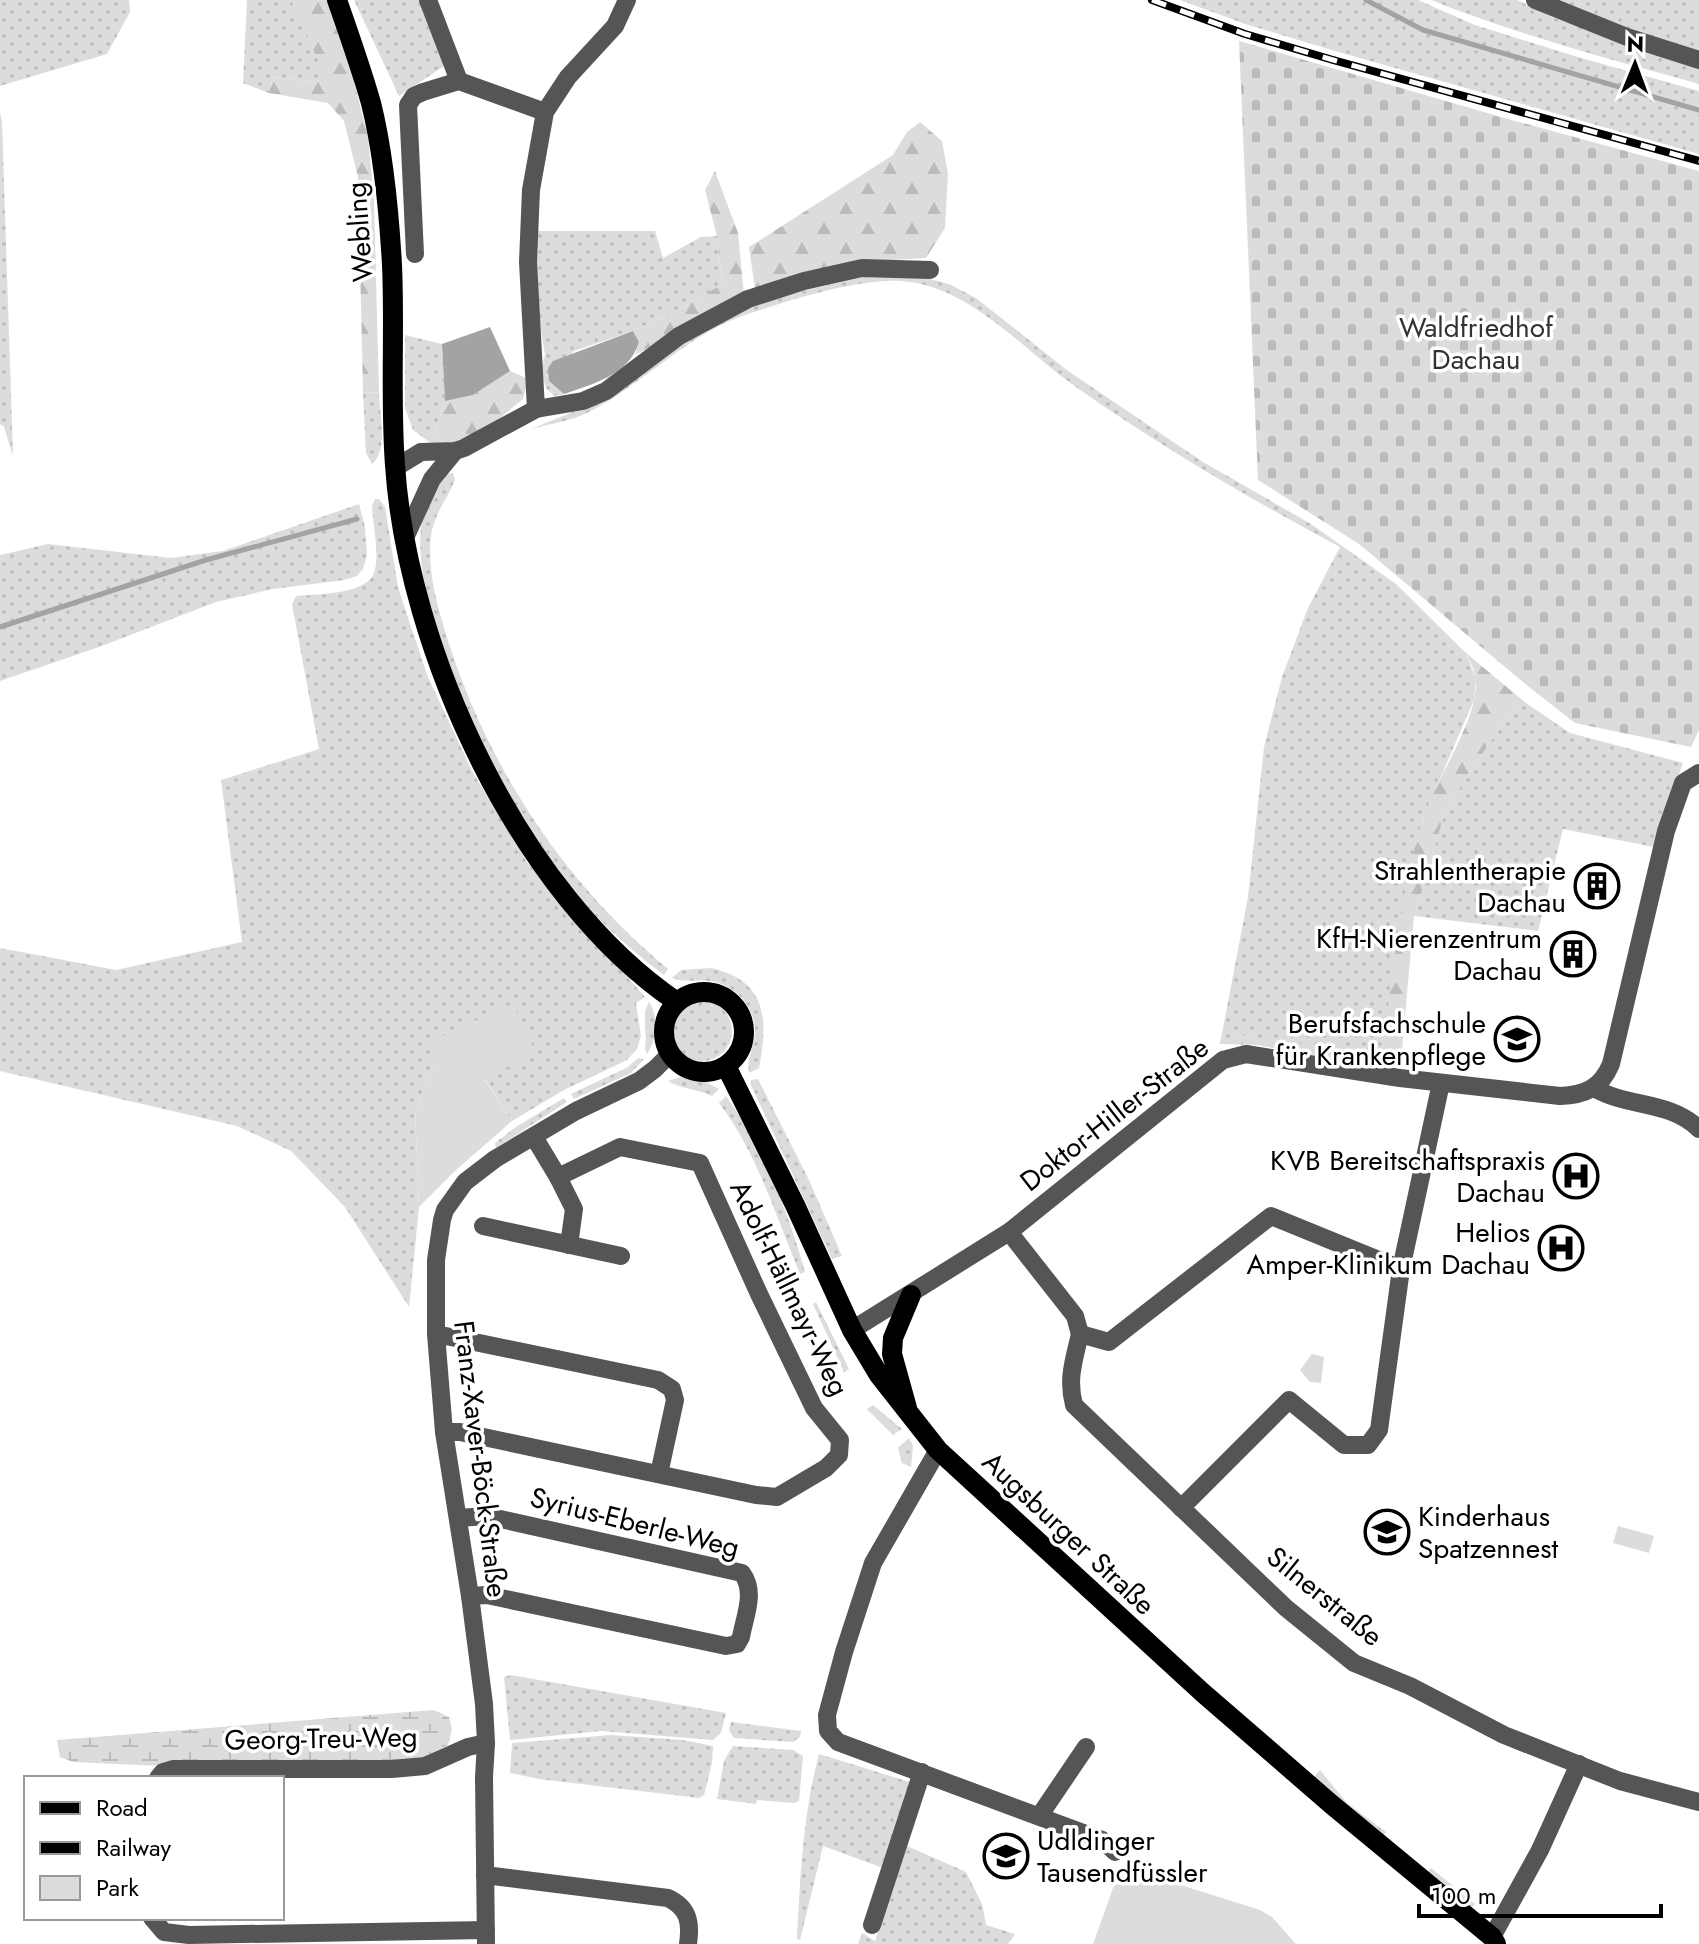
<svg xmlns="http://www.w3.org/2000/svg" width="1699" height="1944" font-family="Jost,sans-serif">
  <defs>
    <pattern id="grass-dots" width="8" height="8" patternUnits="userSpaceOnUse" patternTransform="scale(2)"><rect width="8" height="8" fill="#dcdcdc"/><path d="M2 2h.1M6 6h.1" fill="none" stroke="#bbb" stroke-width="1.8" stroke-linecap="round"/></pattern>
    <pattern id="forest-firs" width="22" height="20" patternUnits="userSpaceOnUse" patternTransform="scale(2)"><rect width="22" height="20" fill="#dcdcdc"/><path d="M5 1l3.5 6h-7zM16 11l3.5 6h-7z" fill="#bbb"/></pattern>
    <pattern id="wetland-marsh" width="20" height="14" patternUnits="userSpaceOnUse" patternTransform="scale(2)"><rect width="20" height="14" fill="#dcdcdc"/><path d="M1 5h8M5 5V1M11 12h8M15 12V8" fill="none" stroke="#bbb"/></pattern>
    <pattern id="cemetery-stones" width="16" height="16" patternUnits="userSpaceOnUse" patternTransform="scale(2)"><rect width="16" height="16" fill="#dcdcdc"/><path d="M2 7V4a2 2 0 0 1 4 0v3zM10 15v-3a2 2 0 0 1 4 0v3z" fill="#bbb"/></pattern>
  </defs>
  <rect width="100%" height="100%" fill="#fff"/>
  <g fill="url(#grass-dots)">
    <path d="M0 0H129L130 12 107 54 0 86Z"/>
    <path d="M247 0H291L325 73 316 82 273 77 269 93 243 83Z"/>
    <path d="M354 0H421L447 64 399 96Z"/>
    <path d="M1180 0H1418L1475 25 1581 58 1699 91V154L1335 51 1245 24Z"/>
    <path d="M1431 0H1517L1552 17 1699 68V84C1609 59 1518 35 1431 0Z"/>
    <path d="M1556 0H1699V51L1629 29Z"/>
    <path d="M0 112 2 122 13 456 4 427 0 424Z"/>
    <path d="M535 231H655L663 258 701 237 717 236 722 284 675 312 633 331 574 351 549 381 564 394 554 396 546 388 541 371 545 355 537 304Z"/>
    <path d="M914 275 949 284 976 298 1068 371 1203 462 1311 524 1396 584 1466 653 1476 679 1474 700 1423 818 1406 893 1382 1056 1239 1035 1220 1044 1248 897 1264 747 1282 677 1308 608 1340 547C1250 499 1160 446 1076 387 1023 350 970 286 902 281 859 278 790 300 748 314 688 333 644 384 589 412 572 421 549 424 531 429L575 411 668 350 763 300 864 277Z"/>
    <path d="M405 335 442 344 445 401 431 443 413 430 405 408Z"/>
    <path d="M379 392C379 412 389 451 372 464L366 453 363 393Z"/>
    <path d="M453 473 455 480C448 497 436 512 432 530 425 567 438 608 449 644 490 770 565 884 668 969L664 975C633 952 604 926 578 897 512 824 398 608 424 509 428 496 439 485 447 474Z"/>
    <path d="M375 499H379L385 507 398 587 408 618 428 677 472 771 527 862 645 997 636 1003 641 1036 637 1049 627 1060 564 1090 512 1121 484 1078 435 1062 415 1111 419 1207 409 1307 345 1207 291 1151 237 1126 0 1071V948L116 970 242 942 221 780 319 749 292 604 296 596C317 594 370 595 375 570 379 553 373 524 372 506Z"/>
    <path d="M359 504 365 527 367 555 363 569 357 576 344 580 273 589 216 602 99 647 0 681V555L48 544 171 558 223 551Z"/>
    <path d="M1526 703 1570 733 1683 763 1654 847 1563 829 1538 931 1414 916 1446 809 1506 718Z"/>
    <path d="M711 968C768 981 768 1020 759 1068L749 1073C746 1056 756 1045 755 1029 754 1006 734 984 710 981 697 979 685 983 672 978L681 970Z"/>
    <circle cx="702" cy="1031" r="30"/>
    <path d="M649 1002C659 1017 657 1040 647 1054L645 1049C648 1034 641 1014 649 1002Z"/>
    <path d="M638 1058 644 1059 631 1073 574 1099 571 1094 628 1067Z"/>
    <path d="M680 1077 706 1082 719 1089 712 1096C698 1089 681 1089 668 1081Z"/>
    <path d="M758 1079 809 1180 842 1256 832 1259 750 1083 751 1080Z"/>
    <path d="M726 1096C763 1147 788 1211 805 1272L800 1274C776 1217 757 1152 719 1103Z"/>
    <path d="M564 1098 567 1102 496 1148 495 1143 516 1127Z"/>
    <path d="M816 1302 849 1369 844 1372 813 1304Z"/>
    <path d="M873 1405 902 1429 893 1435 867 1409Z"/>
    <path d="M909 1438 913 1446 911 1467 902 1463 898 1448Z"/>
    <path d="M511 1675 726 1713 721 1733 713 1740 601 1731 510 1740 504 1677Z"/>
    <path d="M731 1722 801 1731 800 1737 793 1742 734 1738 729 1730Z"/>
    <path d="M611 1735 683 1740 713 1746 712 1763 704 1795 699 1798 539 1779 510 1773 512 1743Z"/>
    <path d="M733 1746 793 1750 803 1756 799 1801 794 1803 757 1800 756 1804 717 1799 724 1761Z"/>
    <path d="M819 1754 910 1782 883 1868 823 1846 800 1940 797 1939C800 1877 803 1814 819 1754Z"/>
    <path d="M1320 1770 1347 1803 1386 1832 1384 1835 1314 1777Z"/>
    <path d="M907 1846 966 1872 982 1904 986 1925 1015 1934 1008 1944H858L862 1933 875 1941Z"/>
    <path d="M1431 1868 1475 1904 1472 1907 1428 1871Z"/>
  </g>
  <g fill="url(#forest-firs)">
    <path d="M291 0H328L348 58 368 137 374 201 379 392 363 393 358 177 344 121 328 103 269 93 273 77 316 82 324 73Z"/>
    <path d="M920 122 942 141 948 174 945 228 926 258 856 262 755 289 749 247 893 155 907 132Z"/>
    <path d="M715 171 738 233 744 295 635 355 639 342 633 331 675 312 722 284 717 236 705 190Z"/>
    <path d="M510 371 528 379 523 399 489 427 454 442 431 443 445 401 473 395Z"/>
    <path d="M1466 653 1526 703 1506 718 1446 809 1414 916 1401 1061 1387 1068 1257 1045 1220 1044 1239 1035 1382 1055C1393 977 1399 894 1423 819 1435 780 1477 722 1476 682 1476 672 1470 662 1466 653Z"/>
  </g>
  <path fill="url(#wetland-marsh)" d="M434 1710 449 1717 452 1730 448 1745 421 1758 408 1761 162 1766 73 1762 60 1757 57 1740Z"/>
  <path fill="url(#cemetery-stones)" d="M1239 41 1508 119 1699 171V730L1691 747 1575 723 1524 683 1359 544 1258 480Z"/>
  <g fill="#dcdcdc">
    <path d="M513 1003 536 1053 484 1079 512 1121 455 1171 419 1207 415 1111 435 1062 427 1043Z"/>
    <path d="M1312 1354 1324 1357 1321 1383 1310 1382 1300 1370Z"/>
    <path d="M1618 1526 1654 1536 1649 1553 1613 1543Z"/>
    <path d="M1130 1869 1260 1910 1272 1917 1296 1944H1093L1113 1888Z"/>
  </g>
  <g fill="#a3a3a3">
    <path d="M490 327 510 371 473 395 445 401 442 344Z"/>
    <path d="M633 331 639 342C629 375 593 384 564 394L549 381 548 368 553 361Z"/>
  </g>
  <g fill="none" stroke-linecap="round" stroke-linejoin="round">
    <g stroke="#a3a3a3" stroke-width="5">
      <path d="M1366 0 1423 30 1699 110"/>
      <path d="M0 627 206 560 357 519"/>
    </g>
    <g stroke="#555" stroke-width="18">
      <path d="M428 0 459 81"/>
      <path d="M1535 0 1627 37 1699 60"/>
      <path d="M415 254 408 105 414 96 423 92 459 81 545 112"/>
      <path d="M536 409 528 262 531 190 545 112 568 77 615 26 627 0"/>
      <path d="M395 468 421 452 455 451 464 448 536 409 583 401 606 391 679 336 748 299 804 281 862 268 930 270"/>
      <path d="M405 538 432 479 455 451"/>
      <path d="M1594 1088C1628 1108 1669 1100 1699 1129"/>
      <path d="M558 1177 574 1209 569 1245"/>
      <path d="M483 1226 621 1256"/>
      <path d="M1009 1232 1075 1316 1080 1334"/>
      <path d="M852 1330 1009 1232 1223 1060 1246 1054 1400 1078 1560 1096C1585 1095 1601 1088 1611 1064L1666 831 1683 783 1699 773"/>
      <path d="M436 1334 658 1380 672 1389 675 1400 659 1474"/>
      <path d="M1080 1334C1074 1360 1067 1379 1074 1405L1286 1608 1354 1663 1410 1686 1504 1735 1620 1781 1699 1802"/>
      <path d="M1080 1334 1109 1342 1271 1216 1401 1269"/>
      <path d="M444 1432H460L756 1495 777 1497 826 1468 839 1455 840 1440 814 1408 759 1294 700 1163 620 1147 558 1177 534 1137"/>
      <path d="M938 1450 873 1563 844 1652 827 1715 828 1731 838 1742 1102 1840 1115 1852"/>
      <path d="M1181 1508 1289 1400 1344 1445H1368L1379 1430 1401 1269 1441 1083"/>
      <path d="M458 1518 487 1516 742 1573C756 1592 745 1615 741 1637L737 1644 726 1646 487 1595 470 1596"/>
      <path d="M158 1778 163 1772 173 1769H392L425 1766 468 1747 486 1743"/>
      <path d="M1040 1815 1086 1747"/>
      <path d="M485 1875 668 1898C689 1908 691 1923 688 1944"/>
      <path d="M152 1918 164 1932 189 1935 486 1930"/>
      <path d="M872 1925 922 1772"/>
      <path d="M1492 1937 1540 1850 1579 1764"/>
      <path d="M486 1944 484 1777 486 1743 484 1704 470 1596 444 1432 436 1334V1260L442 1220 445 1210 465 1182 495 1159 576 1111 639 1081 655 1069 670 1054"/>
    </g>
    <g stroke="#000" stroke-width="20">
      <path d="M337 0C349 34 361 68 371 103 384 155 389 212 392 265 395 332 390 399 395 465 407 650 520 896 677 1002"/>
      <circle cx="704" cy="1032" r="40"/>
      <path d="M726 1066 795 1205 852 1330 879 1375 938 1450 1203 1693 1331 1804 1492 1937 1496 1944"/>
      <path d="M907 1408 892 1354 893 1338 911 1295"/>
    </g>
    <g stroke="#000" stroke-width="8">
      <path id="rail" d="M1152 0 1245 34 1333 60 1699 161"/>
    </g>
    <use href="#rail" stroke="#fff" stroke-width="5" stroke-dasharray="15" stroke-linecap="butt"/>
  </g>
  <defs>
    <g id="building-ring" transform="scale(2.3)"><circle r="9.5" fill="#fff" stroke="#000" stroke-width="1.5"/><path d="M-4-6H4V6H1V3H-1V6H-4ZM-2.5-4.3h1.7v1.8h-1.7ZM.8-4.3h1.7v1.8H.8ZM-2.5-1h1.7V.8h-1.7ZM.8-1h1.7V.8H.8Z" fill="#000"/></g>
    <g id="school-ring" transform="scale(2.3)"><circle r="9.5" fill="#fff" stroke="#000" stroke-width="1.5"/><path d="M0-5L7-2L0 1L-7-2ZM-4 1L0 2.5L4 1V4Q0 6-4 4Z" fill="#000"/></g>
    <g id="hospital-ring" transform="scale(2.3)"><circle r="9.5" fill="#fff" stroke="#000" stroke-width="1.5"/><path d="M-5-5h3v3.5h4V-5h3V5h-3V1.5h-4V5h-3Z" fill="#000"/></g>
  </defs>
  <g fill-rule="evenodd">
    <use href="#building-ring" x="1597" y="886"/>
    <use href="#building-ring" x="1573" y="954"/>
    <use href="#school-ring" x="1517" y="1039"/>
    <use href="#hospital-ring" x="1576" y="1176"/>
    <use href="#hospital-ring" x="1561" y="1248"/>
    <use href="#school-ring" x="1387" y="1532"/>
    <use href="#school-ring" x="1006" y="1856"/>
  </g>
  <g text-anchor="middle" stroke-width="7" stroke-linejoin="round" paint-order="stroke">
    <g font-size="28" fill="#000" stroke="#fff">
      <text transform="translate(359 232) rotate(-94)" y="10">Webling</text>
      <text transform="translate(1114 1114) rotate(-38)" y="10">Doktor-Hiller-Straße</text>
      <text transform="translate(790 1288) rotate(64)" y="10">Adolf-Hällmayr-Weg</text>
      <text transform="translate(481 1459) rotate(83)" y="10">Franz-Xaver-Böck-Straße</text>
      <text transform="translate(635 1522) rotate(14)" y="10">Syrius-Eberle-Weg</text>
      <text transform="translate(1069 1533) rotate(43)" y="10">Augsburger Straße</text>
      <text transform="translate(1325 1596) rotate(39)" y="10">Silnerstraße</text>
      <text transform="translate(321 1738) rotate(-1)" y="10">Georg-Treu-Weg</text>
    </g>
    <g font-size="28" fill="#333" stroke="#fff">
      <text x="1476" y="337">Waldfriedhof<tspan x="1476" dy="32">Dachau</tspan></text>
    </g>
    <g font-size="28" fill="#000" stroke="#fff" text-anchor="end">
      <text x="1566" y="880">Strahlentherapie<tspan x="1566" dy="32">Dachau</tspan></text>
      <text x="1542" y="948">KfH-Nierenzentrum<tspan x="1542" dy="32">Dachau</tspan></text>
      <text x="1486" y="1033">Berufsfachschule<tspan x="1486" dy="32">für Krankenpflege</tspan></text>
      <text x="1545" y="1170">KVB Bereitschaftspraxis<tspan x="1545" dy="32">Dachau</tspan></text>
      <text x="1530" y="1242">Helios<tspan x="1530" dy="32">Amper-Klinikum Dachau</tspan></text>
      <text x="1418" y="1526" text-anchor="start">Kinderhaus<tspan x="1418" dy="32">Spatzennest</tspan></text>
      <text x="1037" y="1850" text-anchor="start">Udldinger<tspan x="1037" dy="32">Tausendfüssler</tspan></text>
    </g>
  </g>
  <rect x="24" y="1776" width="260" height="144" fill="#ffffff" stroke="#999999" stroke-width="2"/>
  <rect x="40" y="1802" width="40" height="12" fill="#000000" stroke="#999999" stroke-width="2"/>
  <text x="96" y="1816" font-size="24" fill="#000000">Road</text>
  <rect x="40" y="1842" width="40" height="12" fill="#000000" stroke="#999999" stroke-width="2"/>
  <text x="96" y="1856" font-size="24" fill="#000000">Railway</text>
  <rect x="40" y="1876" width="40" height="24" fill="#dcdcdc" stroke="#999999" stroke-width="2"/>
  <text x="96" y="1896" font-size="24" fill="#000000">Park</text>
  <g transform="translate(1635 64) rotate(1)" stroke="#ffffff" stroke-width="6" paint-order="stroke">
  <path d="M0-6L14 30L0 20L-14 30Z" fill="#000000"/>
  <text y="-12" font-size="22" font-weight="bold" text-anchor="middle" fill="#000000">N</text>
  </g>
  <path d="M1419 1904v12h242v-12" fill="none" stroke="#000000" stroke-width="4"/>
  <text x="1431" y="1904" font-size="24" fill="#000000" stroke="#ffffff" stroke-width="6" paint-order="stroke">100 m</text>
</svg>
